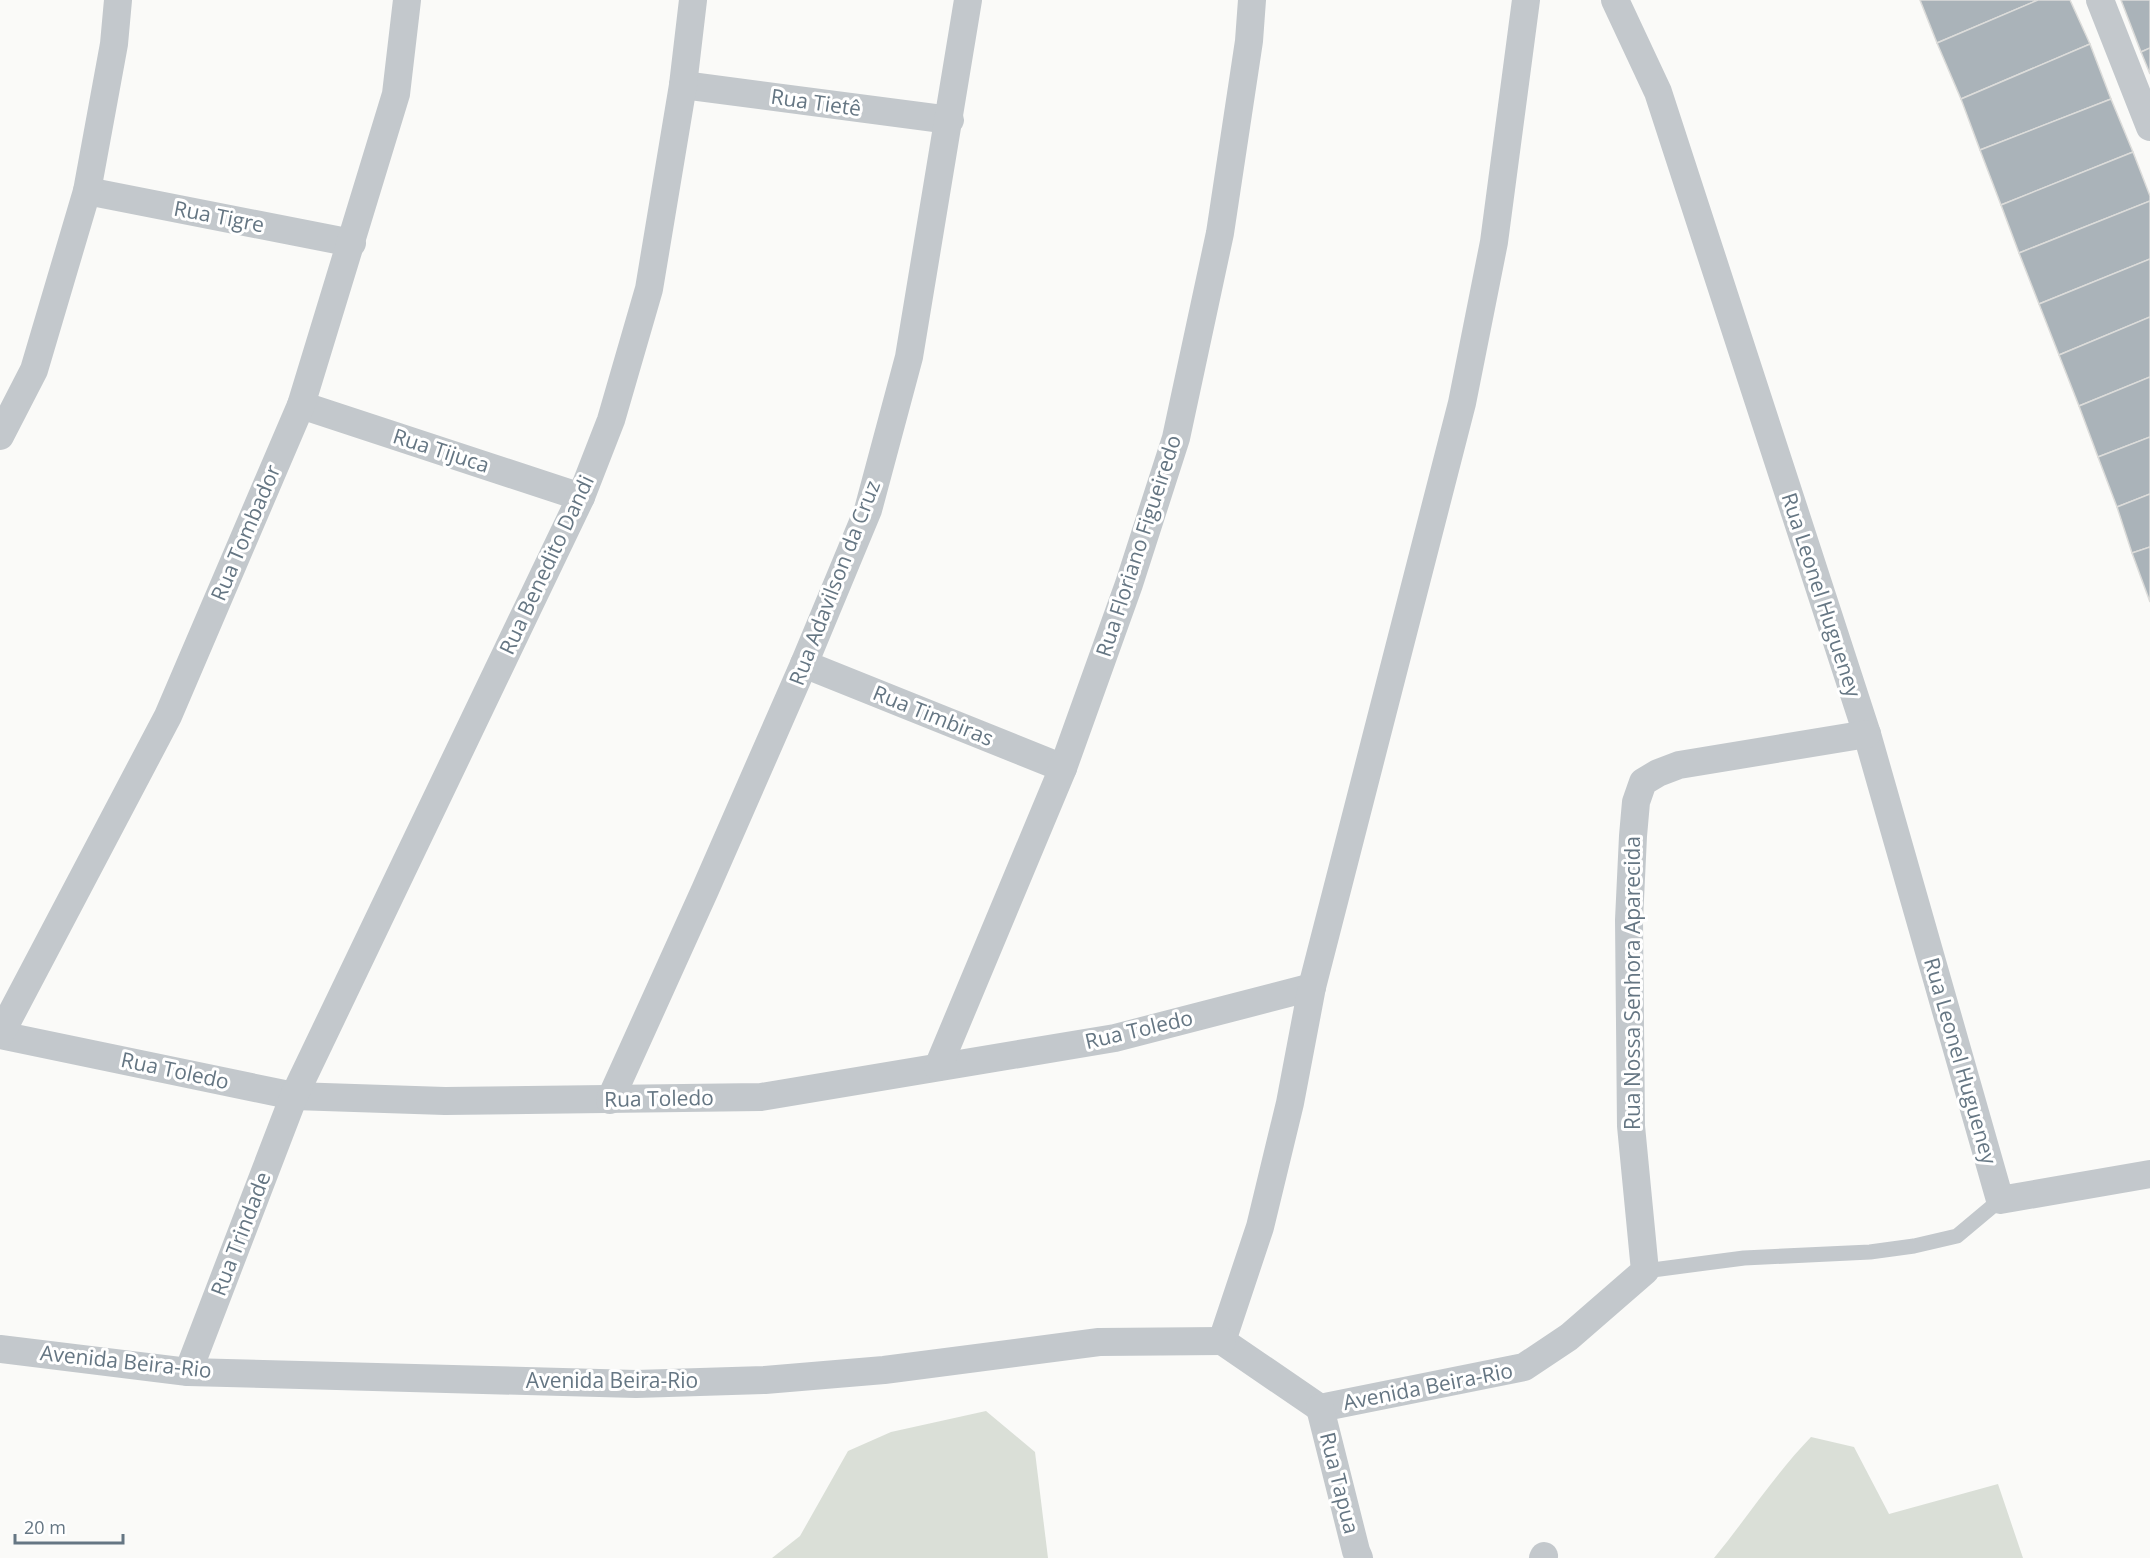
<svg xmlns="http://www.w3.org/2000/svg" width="2150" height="1558" font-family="'Open Sans',sans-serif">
  <rect width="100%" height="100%" fill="#fafaf8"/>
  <g fill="#dadfd7">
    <path d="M986 1411 1035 1452 1048 1558H772L800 1536 848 1451 891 1432Z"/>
    <path d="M1811 1437 1854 1447 1889 1514 1998 1484 2023 1558H1714C1747 1518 1775 1474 1811 1437Z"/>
  </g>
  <g fill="#aab3b9" stroke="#dcdcda" stroke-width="1.5">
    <path d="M1920 0H2038L1937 43Z"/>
    <path d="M2038 0H2070L2090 44 1961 99 1937 43Z"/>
    <path d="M2121 0H2150V48L2141 52Z"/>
    <path d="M2090 44 2111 99 1980 150 1961 99Z"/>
    <path d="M2150 48V74L2141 52Z"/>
    <path d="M2111 99 2133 152 2001 205 1980 150Z"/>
    <path d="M2133 152 2150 196V201L2019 253 2001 205Z"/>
    <path d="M2150 201V259L2039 304 2019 253Z"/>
    <path d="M2150 259V317L2059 355 2039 304Z"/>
    <path d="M2150 317V377L2079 406 2059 355Z"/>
    <path d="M2150 377V437L2098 457 2079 406Z"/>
    <path d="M2150 437V494L2117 507 2098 457Z"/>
    <path d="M2150 494V547L2132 553 2117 507Z"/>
    <path d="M2150 547V602L2132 553Z"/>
  </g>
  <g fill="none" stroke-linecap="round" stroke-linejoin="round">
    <path stroke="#c3c8cc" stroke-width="15" d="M1645 1271 1744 1258 1870 1252 1914 1246 1957 1236 2000 1200"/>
    <g stroke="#c3c8cc" stroke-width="28">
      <path d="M1615 0 1658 92 1867 734 2000 1200 2150 1174"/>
      <path d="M2100 0 2150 127"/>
      <path d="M683 85 950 120"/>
      <path d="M87 191 352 243"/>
      <path d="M301 405 581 497"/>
      <path d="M0 436 34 370 87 191 114 44 118 0"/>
      <path d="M804 664 1063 768"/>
      <path d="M0 1035 294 1096 445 1101 761 1097 1115 1038 1312 987"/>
      <path d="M0 1035 168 716 301 405 396 94 407 0"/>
      <path d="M938 1067 1063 768 1129 584 1176 438 1220 233 1249 41 1252 0"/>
      <path d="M610 1100 705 890 804 664 868 510 909 357 968 0"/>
      <path d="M1222 1341 1260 1227 1290 1103 1312 987 1462 403 1494 242 1526 0"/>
      <path d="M1222 1341 1320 1408"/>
      <path d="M0 1349 188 1372 636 1384 765 1380 884 1370 1099 1342 1222 1341"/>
      <path d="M188 1372 294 1096 581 497 611 420 649 289 683 85 693 0"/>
      <path d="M1320 1408 1524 1367 1569 1337 1645 1271 1631 1126 1629 920 1633 836 1636 802 1643 782 1658 773 1679 765 1867 734"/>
      <path d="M1320 1408 1356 1551 1359 1558"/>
      <path d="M1543 1558 1544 1556"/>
    </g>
  </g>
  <g text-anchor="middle" stroke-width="6" stroke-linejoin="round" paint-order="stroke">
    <g font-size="21" fill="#657683" stroke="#fff">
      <text transform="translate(816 103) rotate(8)" y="7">Rua Tietê</text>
      <text transform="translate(219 217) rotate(11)" y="7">Rua Tigre</text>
      <text transform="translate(441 451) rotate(18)" y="7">Rua Tijuca</text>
      <text transform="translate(246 533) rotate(-67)" y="7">Rua Tombador</text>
      <text transform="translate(1139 546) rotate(-72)" y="7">Rua Floriano Figueiredo</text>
      <text transform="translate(547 565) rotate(-65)" y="7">Rua Benedito Dandi</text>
      <text transform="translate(835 583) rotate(-69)" y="7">Rua Adavilson da Cruz</text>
      <text transform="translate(1821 595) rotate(72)" y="7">Rua Leonel Hugueney</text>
      <text transform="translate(933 716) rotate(22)" y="7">Rua Timbiras</text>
      <text transform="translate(1633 983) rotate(-90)" y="7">Rua Nossa Senhora Aparecida</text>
      <text transform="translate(1139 1030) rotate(-13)" y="7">Rua Toledo</text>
      <text transform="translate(1960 1061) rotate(74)" y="7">Rua Leonel Hugueney</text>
      <text transform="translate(175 1071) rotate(12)" y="7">Rua Toledo</text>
      <text transform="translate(659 1099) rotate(-1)" y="7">Rua Toledo</text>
      <text transform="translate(241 1234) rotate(-69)" y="7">Rua Trindade</text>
      <text transform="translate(126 1362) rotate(6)" y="7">Avenida Beira-Rio</text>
      <text x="612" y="1388">Avenida Beira-Rio</text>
      <text transform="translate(1428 1387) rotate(-11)" y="7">Avenida Beira-Rio</text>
      <text transform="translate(1339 1483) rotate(76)" y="7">Rua Tapua</text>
    </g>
  </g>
  <path d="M15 1534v9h108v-9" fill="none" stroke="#657683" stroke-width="3"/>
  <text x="24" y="1534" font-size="18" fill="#657683" stroke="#ffffff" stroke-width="4.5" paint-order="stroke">20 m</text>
</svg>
